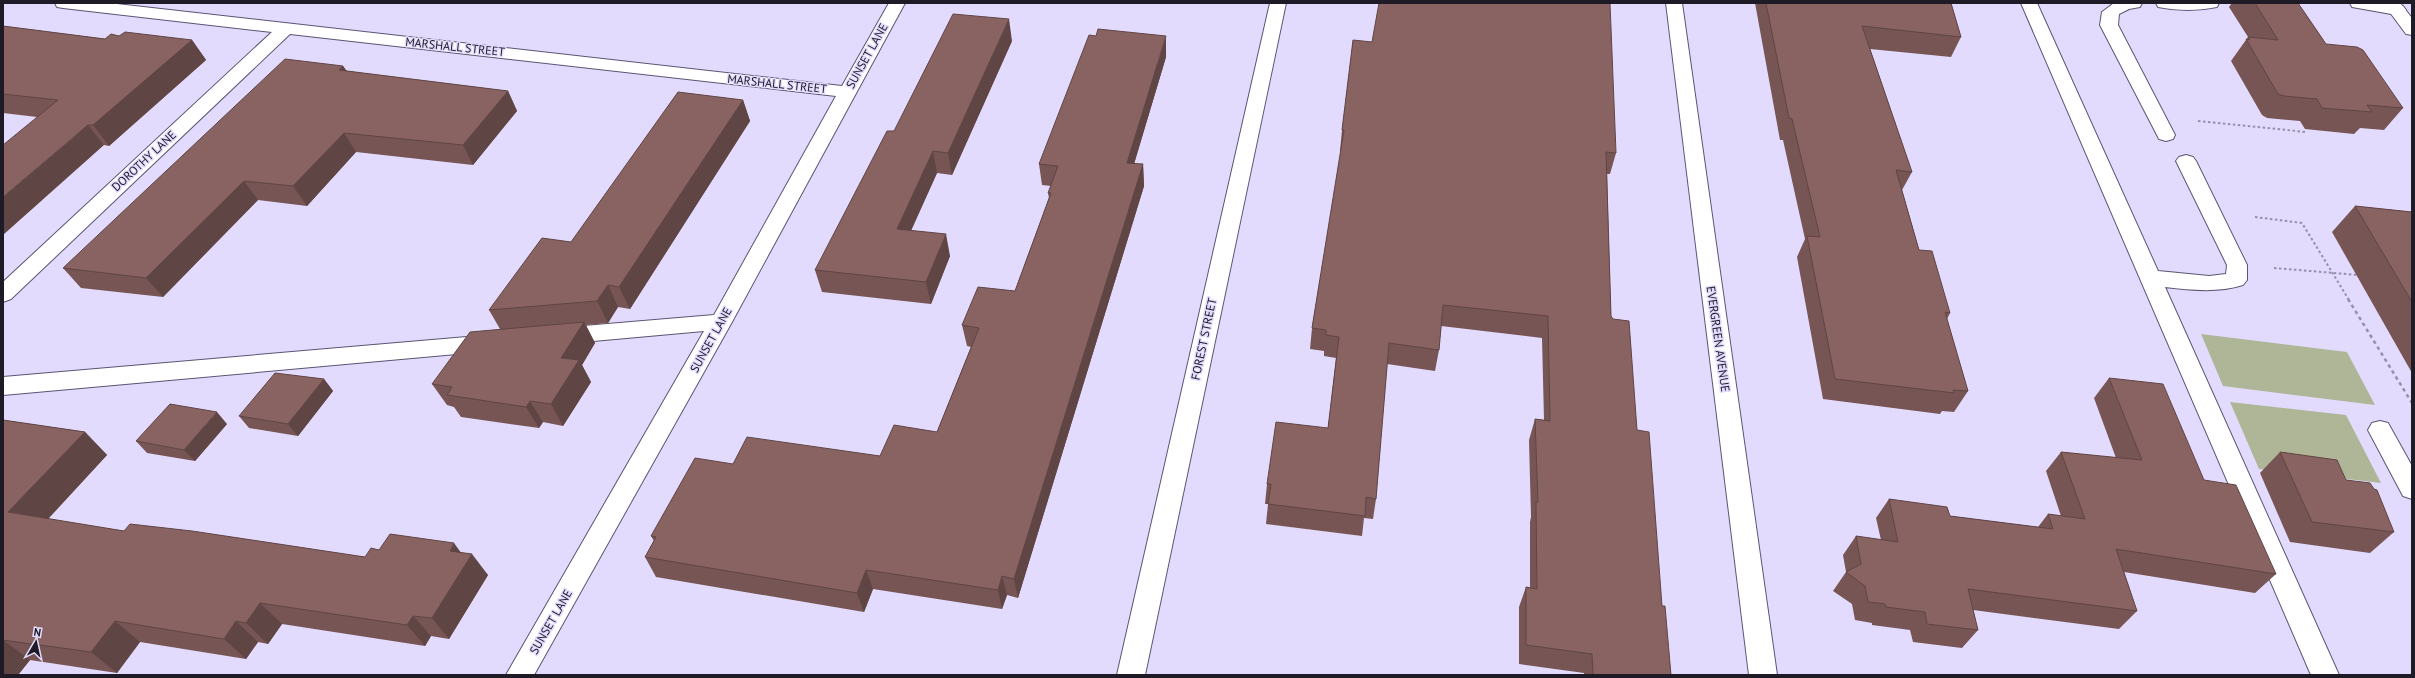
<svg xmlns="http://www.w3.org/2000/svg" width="2415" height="678" font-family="'PT Sans',sans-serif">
  <rect width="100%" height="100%" fill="#e3dbfe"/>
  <g fill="#afb697">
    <path d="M2201 334 2347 352 2375 405 2223 386Z"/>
    <path d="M2230 402 2346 415 2381 483 2259 469Z"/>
  </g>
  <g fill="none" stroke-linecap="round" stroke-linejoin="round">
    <g stroke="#5c5472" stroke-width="2">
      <g id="minor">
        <path d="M55 3H108L842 86 889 3H905L732 322 534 675H506L704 331 560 344 552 342 549 336 552 330 560 328 714 315 836 96 290 34 11 299 3 302V282L272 32 63 8 57 7Z"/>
        <path d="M1270 3H1286L1145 675H1117Z"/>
        <path d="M1666 3H1682L1777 675H1749Z"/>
        <path d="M2021 3H2037L2158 271 2209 276 2226 274 2227 265 2176 161 2179 157 2186 155 2193 157 2196 161 2247 265V280L2243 285C2217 293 2192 290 2165 287L2339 675H2311Z"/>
        <path d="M2114 3H2142L2140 7 2129 9 2119 14 2118 25 2175 135 2173 139 2166 141 2159 139 2157 135 2100 25 2102 12Z"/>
        <path d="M2156 3H2219L2217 7C2198 11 2178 11 2158 7Z"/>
        <path d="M2350 3H2387L2403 6 2406 10 2403 14 2397 15 2352 7Z"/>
        <path d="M490 335 498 337 501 343 498 349 490 351 3 395V377Z"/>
        <path d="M2380 421 2388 423 2412 466V499L2403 496 2368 430 2372 423Z"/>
      </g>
    </g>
    <g stroke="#5c5472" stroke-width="2">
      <path id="major" d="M2383 3H2400L2412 18V35L2406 34Z"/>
    </g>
    <g stroke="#958fa9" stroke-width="2" stroke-dasharray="2.5 2.5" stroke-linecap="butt">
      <path d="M2198 121 2306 132"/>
      <path d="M2255 217 2302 223 2349 300"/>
      <path d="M2274 268 2358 275"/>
    </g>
    <path stroke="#958fa9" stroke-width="2.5" stroke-dasharray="3.5 3.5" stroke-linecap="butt" d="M2348 299 2412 403"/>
    <use href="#minor" fill="#fff" fill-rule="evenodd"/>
    <use href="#major" fill="#fff" fill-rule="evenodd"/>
  </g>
  <g fill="#765554">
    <path d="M1755 3H1951L1961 37 1951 57 1870 49 1912 172 1902 190 1919 250 1950 313 1947 319 1968 391 1954 412 1942 411 1940 414 1823 399 1797 257 1805 239 1783 140H1780Z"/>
    <path d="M2232 3H2298L2326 44 2403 108 2384 130 2360 128 2354 134 2305 129 2300 121 2267 118 2262 115 2231 61 2248 37 2229 7Z"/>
    <path d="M3 26 105 39 119 36 192 40 206 60 109 146 104 145 37 117 3 113Z"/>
    <path d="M1353 40 1616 153 1610 174H1607L1611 316 1637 430 1662 606 1671 675H1584V673L1519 664V607L1526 587 1530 588V522L1531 517 1529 440 1535 419 1544 420 1542 338 1441 326 1439 350 1435 371 1387 364 1376 499 1373 519 1364 518 1362 536 1266 524 1268 504H1265L1267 484 1328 428 1336 358 1324 356V351L1310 349 1312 328 1341 151H1340L1342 130Z"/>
    <path d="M1012 41 952 175 937 173 911 230 950 256 931 304 822 292 815 270 894 131Z"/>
    <path d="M1166 57 1134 164H1143L1144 186 1018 598 1007 595 1002 609 873 589 864 612 656 577 645 557 654 541 651 536 733 464 880 456 937 432 971 347 967 346 962 325 1015 291 1049 198 1048 193 1051 186 1042 185 1039 164Z"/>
    <path d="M343 66 347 71 508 91 517 111 473 165 356 152 307 206 258 200 163 297 81 288 63 268Z"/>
    <path d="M743 100 750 121 630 309 618 307 608 323 586 325 595 343 582 365 591 382 563 426 543 422 539 428 461 417 454 407 447 405 432 384 500 329 489 310Z"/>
    <path d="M2355 206 2412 212V373L2332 232Z"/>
    <path d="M2109 378 2204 480 2276 574 2255 593 2124 572 2137 611 2119 629 1973 610 1978 630 1962 648 1913 642 1910 630 1872 625V623L1855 620 1852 604 1833 591 1846 572 1843 555 1856 536 1881 540 1876 518 1889 499 1950 516 2038 527 2048 514 2061 516 2046 471 2061 452 2116 458 2094 398Z"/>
    <path d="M324 379 333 391 298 436 249 428 239 416Z"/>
    <path d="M3 420 85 432 107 455 48 519 124 531 365 557 379 550 461 552 488 575 449 639 431 636 425 646 282 624 268 644 258 642 246 659 140 642 117 673 30 660 18 675H3Z"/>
    <path d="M227 424 195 461 147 453 136 441Z"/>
    <path d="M2280 452 2394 532 2370 553 2290 542 2260 473Z"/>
  </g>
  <g fill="#604545">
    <path d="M1009 19 1012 41 952 175 948 153Z"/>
    <path d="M1166 36V57L1128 184 1127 163Z"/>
    <path d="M192 40 206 60 109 146 93 125Z"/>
    <path d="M343 66 355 85 339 70Z"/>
    <path d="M508 91 517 111 473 165 463 145Z"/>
    <path d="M743 100 750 121 630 309 619 287Z"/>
    <path d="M88 125 104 145 3 235V197Z"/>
    <path d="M344 133 356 152 307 206 293 186Z"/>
    <path d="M933 151 937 173 902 251 897 229Z"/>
    <path d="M1143 164 1144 186 1018 598 1014 579Z"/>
    <path d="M244 181 258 200 163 297 146 278Z"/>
    <path d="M946 234 950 256 931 304 926 282Z"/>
    <path d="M608 285 618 307 608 323 597 301Z"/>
    <path d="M584 322 595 343 582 365 591 382 563 426 551 404 561 358Z"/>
    <path d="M324 379 333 391 298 436 288 424Z"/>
    <path d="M530 401 543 422 539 428 526 407Z"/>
    <path d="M217 412 227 424 195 461 184 450Z"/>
    <path d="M85 432 107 455 34 534 8 512Z"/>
    <path d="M454 543 467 561 472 554 488 575 449 639 432 618 450 551Z"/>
    <path d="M866 570 873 589 864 612 857 593Z"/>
    <path d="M1002 576 1007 595 1002 609 998 590Z"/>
    <path d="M260 603 282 624 268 644 246 623Z"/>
    <path d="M413 616 431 636 425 646 407 625Z"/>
    <path d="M115 621 140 642 117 673 91 652Z"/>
    <path d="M236 621 258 642 246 659 224 639Z"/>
    <path d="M3 640 30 660 18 675H3Z"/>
  </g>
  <g fill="#896362" stroke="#604545">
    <path d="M1379 3H1610L1616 153 1606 152 1611 316 1613 319 1629 321 1637 430 1649 432 1662 606H1665L1671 675H1602L1593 674 1592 654 1526 645V587L1537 589 1536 502H1538L1535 419 1550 421 1548 316 1443 305 1439 350 1389 343 1376 499 1366 497 1365 516 1268 504 1271 484H1267L1276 422 1328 428 1339 337 1326 335V330L1312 328 1344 130H1342L1353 40 1372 42Z"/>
    <path d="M1766 3H1951L1961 37 1862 26 1912 172 1896 170 1919 250 1932 251 1950 313 1945 312 1968 391 1953 390 1954 393 1835 379 1807 236 1820 237 1792 119 1789 118Z"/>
    <path d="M2255 3H2298L2326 44 2357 47 2363 50 2403 108 2367 105 2372 112 2322 108 2317 99 2284 96 2278 94 2246 39 2250 40 2248 37 2278 40Z"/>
    <path d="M953 14 1009 19 948 153 933 151 897 229 946 234 926 282 815 270 887 131H894Z"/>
    <path d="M3 26 105 39 111 34 119 36 125 32 192 40 93 125H88L3 197V145L58 100 3 94Z"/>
    <path d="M1098 29 1166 36 1127 163 1143 164 1014 579 1002 576 998 590 866 570 857 593 645 557 656 537 651 536 695 458 733 464 747 437 880 456 894 425 937 432 979 328 962 325 978 287 1015 291 1051 193H1048L1058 166 1039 164 1089 35 1096 36Z"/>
    <path d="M285 59 343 66 339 70 508 91 463 145 344 133 293 186 244 181 146 278 63 268Z"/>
    <path d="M678 92 743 100 619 287 608 285 597 301 489 310 542 238 571 242Z"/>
    <path d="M2355 206 2412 212V302Z"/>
    <path d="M584 322 561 358 579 360 551 404 530 401 526 407 447 395 452 387 432 384 470 332Z"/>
    <path d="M275 373 324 379 288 424 239 416Z"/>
    <path d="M2109 378 2163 384 2204 480 2236 485 2276 574 2116 549 2137 611 1968 589 1978 630 1927 624 1925 612 1886 607 1885 604 1868 602 1865 586 1846 572 1861 564 1856 536 1898 542 1889 499 1947 507 1950 516 2053 529 2048 514 2085 519 2061 452 2142 460Z"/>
    <path d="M170 404 217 412 184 450 136 441Z"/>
    <path d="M3 420 85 432 8 512 124 531 130 524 192 531 365 557 371 548 379 550 390 534 454 543 450 551 472 554 432 618 413 616 407 625 260 603 246 623 236 621 224 639 115 621 91 652 3 640Z"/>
    <path d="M2280 452 2337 460 2346 480 2370 483 2374 489 2377 490 2394 532 2312 522Z"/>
  </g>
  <g text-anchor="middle" stroke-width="3" stroke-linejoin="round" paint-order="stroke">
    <g font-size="12" fill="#1e1b27" stroke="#e3dbfe">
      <text transform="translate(455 47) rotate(6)" y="4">MARSHALL STREET</text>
      <text transform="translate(867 56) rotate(-61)" y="4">SUNSET LANE</text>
      <text transform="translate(777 84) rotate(6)" y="4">MARSHALL STREET</text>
      <text transform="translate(144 161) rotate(-43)" y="4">DOROTHY LANE</text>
      <text transform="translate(1204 339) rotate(-78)" y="4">FOREST STREET</text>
      <text transform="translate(1718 339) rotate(82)" y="4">EVERGREEN AVENUE</text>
      <text transform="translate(711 340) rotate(-61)" y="4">SUNSET LANE</text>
      <text transform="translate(551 622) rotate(-60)" y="4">SUNSET LANE</text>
    </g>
  </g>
  <rect width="2415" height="678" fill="none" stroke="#1e1b27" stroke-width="8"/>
  <g transform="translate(36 642) rotate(9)" stroke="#e3dbfe" stroke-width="3" paint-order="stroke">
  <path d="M0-3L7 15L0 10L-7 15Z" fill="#1e1b27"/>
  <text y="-6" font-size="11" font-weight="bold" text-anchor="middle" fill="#1e1b27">N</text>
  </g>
</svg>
